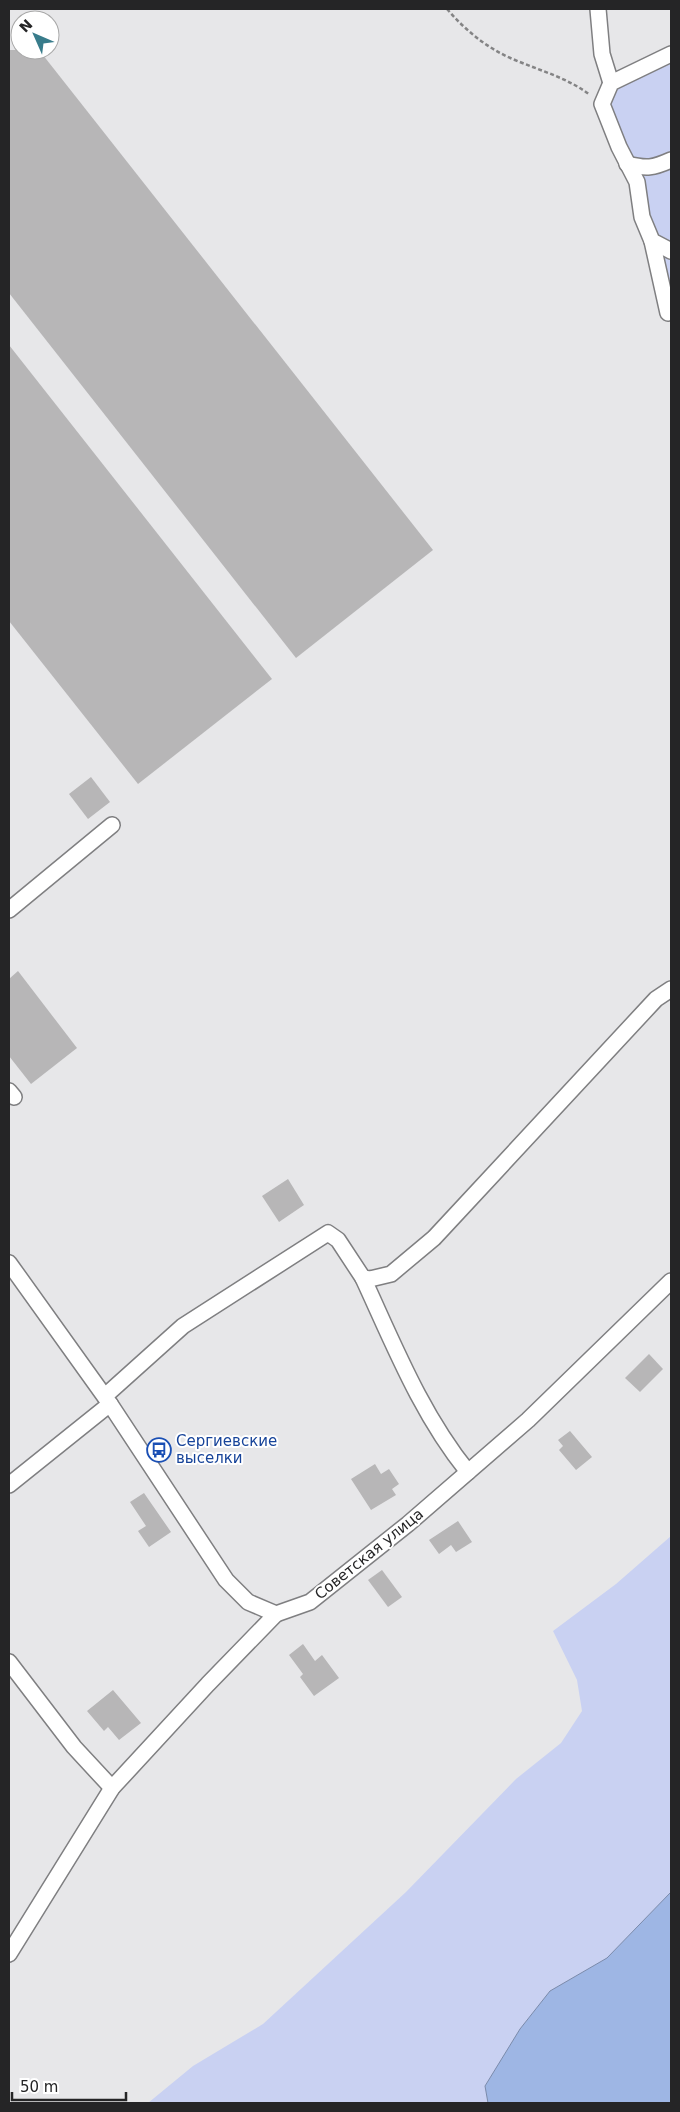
<svg xmlns="http://www.w3.org/2000/svg" width="680" height="2112" font-family="'DejaVu Sans',sans-serif">
  <rect width="100%" height="100%" fill="#e7e7e9"/>
  <g fill="#c9d1f2">
    <path d="M671 54V323L652 241 602 104 611 83Z"/>
    <path d="M671 1536V1892L607 1958 550 1991 520 2029 485 2086 488 2103H148L193 2066 263 2024 406 1892 516 1779 561 1743 582 1711 577 1680 553 1631 616 1584Z"/>
  </g>
  <path fill="#9eb6e4" stroke="#7a8aab" d="M671 1892V2103H488L485 2086 520 2029 550 1991 607 1958Z"/>
  <g fill="#b7b6b7">
    <path d="M9 50H39L433 550 296 658 9 293Z"/>
    <path d="M9 345 272 679 138 784 9 621Z"/>
    <path d="M91 777 110 802 88 819 69 794Z"/>
    <path d="M18 971 77 1048 31 1084 9 1056V979Z"/>
    <path d="M288 1179 304 1205 279 1222 262 1196Z"/>
    <path d="M649 1354 663 1369 640 1392 625 1378Z"/>
    <path d="M570 1431 592 1457 576 1470 559 1450 563 1446 558 1440Z"/>
    <path d="M375 1464 381 1474 389 1469 399 1484 392 1489 396 1495 371 1510 351 1479Z"/>
    <path d="M144 1493 171 1532 149 1547 138 1531 146 1526 130 1502Z"/>
    <path d="M458 1521 472 1542 456 1552 451 1545 439 1554 429 1540Z"/>
    <path d="M382 1570 402 1597 388 1607 368 1580Z"/>
    <path d="M303 1644 315 1661 322 1655 339 1678 314 1696 300 1677 303 1674 289 1655Z"/>
    <path d="M113 1690 141 1723 119 1740 108 1727 104 1731 87 1711Z"/>
  </g>
  <g fill="none" stroke-linecap="round" stroke-linejoin="round">
    <g stroke="#7f7f81" stroke-width="18">
      <g id="minor">
        <path d="M598 9 602 54 611 83"/>
        <path d="M671 54 611 83 602 104 619 147 637 182 642 217 652 241 671 251"/>
        <path d="M627 164C647 169 653 168 671 160"/>
        <path d="M652 241 668 313"/>
        <path d="M9 910 112 825"/>
        <path d="M9 1091 14 1097"/>
        <path d="M9 1263 110 1404 226 1580 248 1602 276 1614 310 1602 408 1524 528 1420 671 1281"/>
        <path d="M363 1278C394 1345 421 1414 468 1472"/>
        <path d="M105 1396 183 1326 328 1233 338 1240 363 1278 370 1279 391 1274 434 1238 656 999 671 989"/>
        <path d="M9 1485 110 1404"/>
        <path d="M9 1662 74 1747 112 1788"/>
        <path d="M9 1954 112 1788 208 1684 276 1614"/>
      </g>
    </g>
    <path stroke="#848485" stroke-width="2.5" stroke-dasharray="4 2.5" stroke-linecap="butt" d="M447 9C466 31 488 49 515 60 541 71 568 78 590 95"/>
    <use href="#minor" stroke="#fff" stroke-width="15"/>
  </g>
  <defs>
    <g id="bus-ring" transform="scale(1.25)"><circle r="9.5" fill="#fff" stroke="#1a4fb4" stroke-width="1.5"/><path d="M-5-6H5V4H4V6H2V4H-2V6H-4V4H-5ZM-3.5-4V0h7V-4ZM-3.5 1.2v1.5H-2V1.2ZM2 1.2v1.5H3.5V1.2Z" fill="#1a4fb4"/></g>
  </defs>
  <g fill-rule="evenodd">
    <use href="#bus-ring" x="159" y="1450"/>
  </g>
  <g text-anchor="middle" stroke-width="4" stroke-linejoin="round" paint-order="stroke">
    <g font-size="15" fill="#164399" stroke="#fff" text-anchor="start">
      <text x="176" y="1446">Сергиевские<tspan x="176" dy="17">выселки</tspan></text>
    </g>
    <g font-size="15" fill="#252526" stroke="#fff">
      <text transform="translate(369 1554) rotate(-39)" y="5">Советская улица</text>
    </g>
  </g>
  <rect width="680" height="2112" fill="none" stroke="#252526" stroke-width="20"/>
  <g transform="translate(35 35) rotate(315)"><circle r="24" fill="#ffffff" stroke="#a8a8a8"/>
  <path d="M0-4L9 19L0 12L-9 19Z" fill="#387c8b"/>
  <text y="-8" font-size="14" font-weight="bold" text-anchor="middle" fill="#252526">N</text>
  </g>
  <path d="M12 2092v8h114v-8" fill="none" stroke="#252526" stroke-width="2.5"/>
  <text x="20" y="2092" font-size="15" fill="#252526" stroke="#ffffff" stroke-width="4" paint-order="stroke">50 m</text>
</svg>
